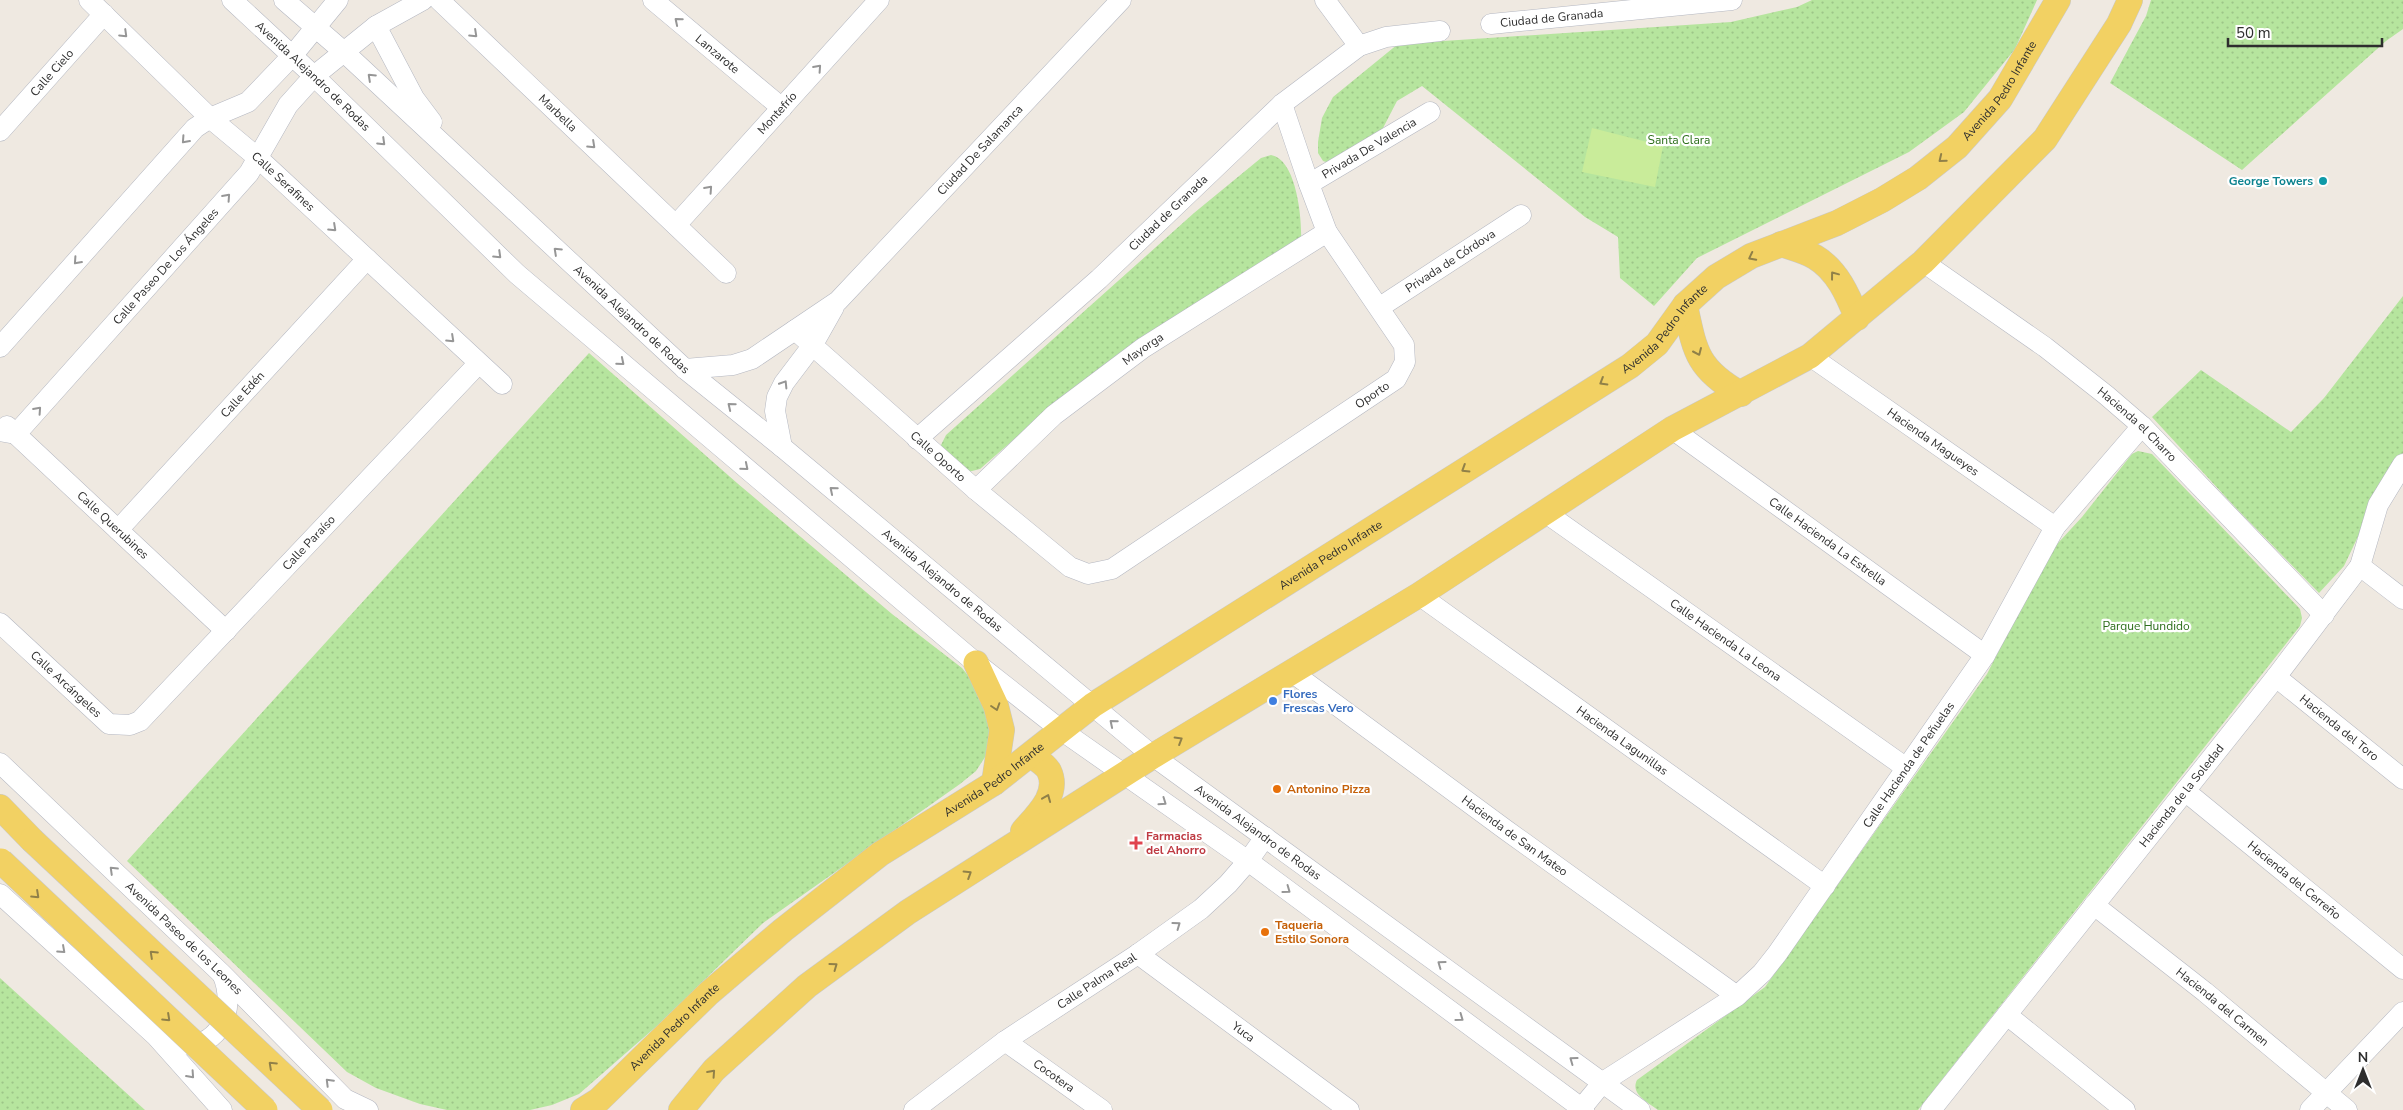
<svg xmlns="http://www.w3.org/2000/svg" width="2403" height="1110" font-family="'Nunito Sans',sans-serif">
  <defs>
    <pattern id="grass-dots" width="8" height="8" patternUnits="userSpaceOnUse" patternTransform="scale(1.25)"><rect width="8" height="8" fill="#b6e59e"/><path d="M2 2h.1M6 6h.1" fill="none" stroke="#9dc588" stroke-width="1.8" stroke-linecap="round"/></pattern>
  </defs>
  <rect width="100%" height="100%" fill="#efe9e1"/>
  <g fill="url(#grass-dots)">
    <path d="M1812 0H2037L2015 49 1964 112 1909 152 1697 258 1654 306 1620 278 1618 237 1585 217 1422 86 1397 101 1383 128 1373 138 1332 164 1323 161 1318 153V142L1322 118 1333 97 1398 44 1731 22 1797 7Z"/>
    <path d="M2151 0H2403V29L2386 41 2242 170 2110 83 2146 16Z"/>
    <path d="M1271 155C1296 159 1302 217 1301 238L1019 435 980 469 968 472 942 454 941 445 946 435 1194 213 1261 158Z"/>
    <path d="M2403 296V453L2393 463 2344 566 2319 593 2234 506 2152 417 2201 370 2291 432 2324 398Z"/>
    <path d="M589 353 737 483 892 614 962 668 978 688 990 709 989 751 976 771 960 784 763 923 658 1025 579 1094 552 1105 530 1110H447L420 1104 376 1088 347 1072 127 861Z"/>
    <path d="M2138 451 2152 454 2300 609 2302 618 2300 626 1918 1110H1658C1648 1102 1630 1094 1637 1080L1765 987 1987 674 2047 555 2082 517 2132 454Z"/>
    <path d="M0 978 145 1110H0Z"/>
  </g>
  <path fill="#c9ec9a" d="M1592 128 1663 146 1655 187 1582 172Z"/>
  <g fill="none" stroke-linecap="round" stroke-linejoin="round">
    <g stroke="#b4b7c1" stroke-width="21">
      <g id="minor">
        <path id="s1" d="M89 0 210 118 258 158 502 384"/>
        <path id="s2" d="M232 0 314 76 517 274 976 663 1061 730 1248 861 1584 1110"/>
        <path id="s3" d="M284 0 344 52 685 369 782 447 1153 756 1640 1110"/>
        <path id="s4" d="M439 0 726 273"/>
        <path id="s5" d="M653 0 782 108"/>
        <path d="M1325 0 1359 46"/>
        <path id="s6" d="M1491 24 1732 0"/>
        <path d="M376 26 414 98 432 122"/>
        <path id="s7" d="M0 131 104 14"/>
        <path id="s8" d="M1309 184 1430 112"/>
        <path id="s9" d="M676 225 879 0"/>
        <path id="s10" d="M1923 262 2045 347 2106 395 2142 426 2324 615"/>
        <path id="s11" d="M1380 307 1521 215"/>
        <path id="s12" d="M795 330 976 490 1070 567 1088 574 1112 569 1396 379 1405 362 1404 345 1327 232 1309 184 1282 104"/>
        <path d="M0 347 195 128 210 118 248 102 292 56 338 0"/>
        <path id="s13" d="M1810 356 2055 527"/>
        <path id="s14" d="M685 369 733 365 752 359 838 301 1121 0"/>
        <path id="s15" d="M7 426 226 631"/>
        <path id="s16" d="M1672 429 1985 655"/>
        <path id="s17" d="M0 431 16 434 249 173 288 105 314 76 376 26 423 0"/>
        <path id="s18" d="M917 439 1099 279 1282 104 1359 46 1386 37 1440 31"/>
        <path d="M782 447 775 411 777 397 784 383 812 346 834 307"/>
        <path id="s19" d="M976 490 1054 415 1143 348 1327 232"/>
        <path id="s20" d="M1546 513 1905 767"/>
        <path id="s21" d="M118 530 367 259"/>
        <path d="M2360 566 2403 599"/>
        <path id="s22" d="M1419 595 1825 886"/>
        <path id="s23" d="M0 623 109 724 130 725 140 721 478 364"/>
        <path id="s24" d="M1293 673 1506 830 1737 996"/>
        <path id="s25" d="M2276 677 2403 779"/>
        <path id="s26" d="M0 763 222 974 345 1099 368 1110"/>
        <path id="s27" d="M2185 791 2403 969"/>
        <path d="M0 894 156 1036 222 1110"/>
        <path id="s28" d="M2094 905 2205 992 2347 1110"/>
        <path id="s29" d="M1138 954 1349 1110"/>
        <path d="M2007 1015 2125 1110"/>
        <path id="s30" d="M1005 1041 1102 1110"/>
        <path d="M182 1044C221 1049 236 1007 223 976"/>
        <path id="s31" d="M914 1110 1005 1041 1138 954 1201 909 1228 884 1248 861 1265 837"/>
        <path id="s32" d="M1580 1110 1603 1082 1737 996 1762 973 1777 954 1985 655 2055 527 2142 426"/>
        <path id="s33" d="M1931 1110 2276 677 2360 566 2378 505 2403 464"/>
        <path d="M2310 1110 2403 1012"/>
      </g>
    </g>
    <g stroke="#c9c9c9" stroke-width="26">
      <g id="major">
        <path d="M1781 244C1792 248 1805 251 1815 257 1837 270 1848 295 1857 318"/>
        <path d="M1685 305C1695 352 1697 369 1741 394"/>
        <path d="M976 663 996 706 1002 730 994 783"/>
        <path d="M0 807 32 840"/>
        <path d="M1023 831C1037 815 1060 794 1049 771 1046 765 1036 759 1031 755"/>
        <path id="s34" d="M583 1110 599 1100 709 993 783 930 880 854 994 783 1093 705 1630 366 1657 344 1685 305 1716 277 1751 256 1837 223 1882 200 1918 178 1957 147 2000 99 2058 0"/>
        <path d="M681 1110 714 1070 807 986 908 912 1153 756 1419 595 1672 429 1810 356 1923 262 2045 139 2119 24 2130 0"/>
      </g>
    </g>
    <use href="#minor" stroke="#fff" stroke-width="20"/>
    <use href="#major" stroke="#f2d163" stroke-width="25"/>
    <g stroke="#c9c9c9" stroke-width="26" stroke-linecap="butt">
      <g id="major-bridge">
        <path d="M32 840 320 1110"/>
        <path d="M1 861 265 1110"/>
      </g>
    </g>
    <use href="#major-bridge" stroke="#f2d163" stroke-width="25"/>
  </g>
  <defs><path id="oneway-chevron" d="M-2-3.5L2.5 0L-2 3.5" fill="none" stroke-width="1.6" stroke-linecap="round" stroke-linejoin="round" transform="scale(1.25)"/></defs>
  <g stroke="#969696">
    <use href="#oneway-chevron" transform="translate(678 21) rotate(-140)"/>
    <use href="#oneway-chevron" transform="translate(124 34) rotate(44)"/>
    <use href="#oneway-chevron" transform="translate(474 34) rotate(43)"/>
    <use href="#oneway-chevron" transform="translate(818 68) rotate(-48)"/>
    <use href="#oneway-chevron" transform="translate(371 77) rotate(-137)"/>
    <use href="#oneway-chevron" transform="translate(185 140) rotate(132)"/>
    <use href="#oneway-chevron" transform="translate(382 142) rotate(44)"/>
    <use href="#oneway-chevron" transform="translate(592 145) rotate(43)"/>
    <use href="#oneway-chevron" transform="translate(709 189) rotate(-48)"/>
    <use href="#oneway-chevron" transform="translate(227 197) rotate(-48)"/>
    <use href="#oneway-chevron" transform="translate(333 228) rotate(43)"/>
    <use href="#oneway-chevron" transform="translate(557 251) rotate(-137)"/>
    <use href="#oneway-chevron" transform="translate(498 255) rotate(44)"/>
    <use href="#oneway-chevron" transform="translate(77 261) rotate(132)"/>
    <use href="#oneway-chevron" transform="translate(451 339) rotate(43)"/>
    <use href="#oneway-chevron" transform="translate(621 362) rotate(40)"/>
    <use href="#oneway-chevron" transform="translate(784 384) rotate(-58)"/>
    <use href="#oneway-chevron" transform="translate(731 406) rotate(-141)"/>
    <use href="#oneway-chevron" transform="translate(38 410) rotate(-48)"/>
    <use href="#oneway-chevron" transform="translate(745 467) rotate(40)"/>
    <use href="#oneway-chevron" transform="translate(833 490) rotate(-140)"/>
    <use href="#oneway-chevron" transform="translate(1113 723) rotate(-140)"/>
    <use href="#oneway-chevron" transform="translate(1163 802) rotate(35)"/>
    <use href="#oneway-chevron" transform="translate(113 870) rotate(-136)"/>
    <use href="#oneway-chevron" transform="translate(1287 890) rotate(36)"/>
    <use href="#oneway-chevron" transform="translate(1177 925) rotate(-36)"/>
    <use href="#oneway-chevron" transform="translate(62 950) rotate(42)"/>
    <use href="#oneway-chevron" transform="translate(1441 964) rotate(-144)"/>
    <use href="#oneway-chevron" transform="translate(1460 1018) rotate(36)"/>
    <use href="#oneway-chevron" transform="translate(1573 1060) rotate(-144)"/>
    <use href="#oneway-chevron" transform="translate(191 1075) rotate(48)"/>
    <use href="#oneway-chevron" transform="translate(329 1082) rotate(-135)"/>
  </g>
  <g stroke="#908048">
    <use href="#oneway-chevron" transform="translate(1942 159) rotate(141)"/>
    <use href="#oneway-chevron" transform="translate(1752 257) rotate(153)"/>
    <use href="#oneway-chevron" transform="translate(1834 275) rotate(-127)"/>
    <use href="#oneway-chevron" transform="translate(1698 352) rotate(66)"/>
    <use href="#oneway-chevron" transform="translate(1603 382) rotate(149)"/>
    <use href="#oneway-chevron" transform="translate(1465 469) rotate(148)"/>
    <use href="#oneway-chevron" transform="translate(996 707) rotate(72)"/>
    <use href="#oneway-chevron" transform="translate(1179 740) rotate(-31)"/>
    <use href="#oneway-chevron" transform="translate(1047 798) rotate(-68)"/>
    <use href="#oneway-chevron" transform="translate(968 874) rotate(-32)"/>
    <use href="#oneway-chevron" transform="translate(36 895) rotate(43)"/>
    <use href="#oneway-chevron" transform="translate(153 954) rotate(-137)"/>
    <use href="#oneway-chevron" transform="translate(834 966) rotate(-36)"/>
    <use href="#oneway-chevron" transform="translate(167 1018) rotate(43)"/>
    <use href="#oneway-chevron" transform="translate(272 1065) rotate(-137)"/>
    <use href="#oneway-chevron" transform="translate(712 1073) rotate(-48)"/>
  </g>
  <circle fill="#0f9aa8" stroke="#fff" stroke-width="2" cx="2323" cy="181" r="5"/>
  <circle fill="#3f7fe0" stroke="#fff" stroke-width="2" cx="1273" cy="701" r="5"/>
  <g fill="#e8710a" stroke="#fff" stroke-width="2">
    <circle cx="1277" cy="789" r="5"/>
    <circle cx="1265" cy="932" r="5"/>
  </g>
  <path fill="#e0444e" stroke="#fff" stroke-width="2" d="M1133.5 835.5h5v5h5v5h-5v5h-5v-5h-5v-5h5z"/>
  <g text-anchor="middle" stroke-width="4.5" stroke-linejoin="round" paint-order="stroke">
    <g font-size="12" fill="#2e2e2e" stroke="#fff">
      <text dy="4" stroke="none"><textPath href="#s6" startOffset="61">Ciudad de Granada</textPath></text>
      <text dy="4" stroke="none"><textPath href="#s5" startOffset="84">Lanzarote</textPath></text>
      <text dy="4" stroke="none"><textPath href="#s7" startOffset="78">Calle Cielo</textPath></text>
      <text dy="4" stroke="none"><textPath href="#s2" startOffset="111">Avenida Alejandro de Rodas</textPath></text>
      <text dy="4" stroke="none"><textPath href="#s34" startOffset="1759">Avenida Pedro Infante</textPath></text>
      <text dy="4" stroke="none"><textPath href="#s4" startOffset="164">Marbella</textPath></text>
      <text dy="4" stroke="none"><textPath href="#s9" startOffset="151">Montefrío</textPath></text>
      <text dy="4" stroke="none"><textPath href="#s8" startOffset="70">Privada De Valencia</textPath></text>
      <text dy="4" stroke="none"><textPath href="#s14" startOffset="379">Ciudad De Salamanca</textPath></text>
      <text dy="4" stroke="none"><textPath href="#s1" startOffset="266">Calle Serafines</textPath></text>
      <text dy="4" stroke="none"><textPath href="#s18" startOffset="338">Ciudad de Granada</textPath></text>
      <text dy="4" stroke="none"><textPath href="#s11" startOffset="84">Privada de Córdova</textPath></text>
      <text dy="4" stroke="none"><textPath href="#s17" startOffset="241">Calle Paseo De Los Ángeles</textPath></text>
      <text dy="4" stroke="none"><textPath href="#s3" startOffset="472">Avenida Alejandro de Rodas</textPath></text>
      <text dy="4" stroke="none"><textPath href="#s34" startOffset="1339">Avenida Pedro Infante</textPath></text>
      <text dy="4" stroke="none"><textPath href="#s19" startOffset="219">Mayorga</textPath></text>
      <text dy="4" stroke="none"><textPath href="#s21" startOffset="184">Calle Edén</textPath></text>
      <text dy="4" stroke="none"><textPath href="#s12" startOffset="720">Oporto</textPath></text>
      <text dy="4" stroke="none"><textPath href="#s10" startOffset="269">Hacienda el Charro</textPath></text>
      <text dy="4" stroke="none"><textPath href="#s13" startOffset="150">Hacienda Magueyes</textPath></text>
      <text dy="4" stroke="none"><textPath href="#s12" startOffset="191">Calle Oporto</textPath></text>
      <text dy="4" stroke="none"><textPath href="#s15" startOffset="145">Calle Querubines</textPath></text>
      <text dy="4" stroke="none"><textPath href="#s16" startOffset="192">Calle Hacienda La Estrella</textPath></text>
      <text dy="4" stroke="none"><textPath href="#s23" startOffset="426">Calle Paraíso</textPath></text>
      <text dy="4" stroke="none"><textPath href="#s34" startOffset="934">Avenida Pedro Infante</textPath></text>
      <text dy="4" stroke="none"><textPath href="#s3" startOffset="878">Avenida Alejandro de Rodas</textPath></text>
      <text dy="4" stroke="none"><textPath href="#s20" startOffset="220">Calle Hacienda La Leona</textPath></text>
      <text dy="4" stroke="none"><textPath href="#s23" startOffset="90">Calle Arcángeles</textPath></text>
      <text dy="4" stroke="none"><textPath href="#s25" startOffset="81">Hacienda del Toro</textPath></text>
      <text dy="4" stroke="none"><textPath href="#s22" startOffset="250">Hacienda Lagunillas</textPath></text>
      <text dy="4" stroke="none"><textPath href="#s32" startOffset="484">Calle Hacienda de Peñuelas</textPath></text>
      <text dy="4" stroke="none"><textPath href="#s34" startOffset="529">Avenida Pedro Infante</textPath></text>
      <text dy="4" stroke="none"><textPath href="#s33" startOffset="402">Hacienda de la Soledad</textPath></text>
      <text dy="4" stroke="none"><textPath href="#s3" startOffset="1282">Avenida Alejandro de Rodas</textPath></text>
      <text dy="4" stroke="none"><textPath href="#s24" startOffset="275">Hacienda de San Mateo</textPath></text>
      <text dy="4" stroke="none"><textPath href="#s27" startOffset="141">Hacienda del Cerreño</textPath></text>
      <text dy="4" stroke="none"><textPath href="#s26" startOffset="254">Avenida Paseo de los Leones</textPath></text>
      <text dy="4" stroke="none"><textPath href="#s31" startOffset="224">Calle Palma Real</textPath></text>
      <text dy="4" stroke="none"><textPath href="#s28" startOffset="164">Hacienda del Carmen</textPath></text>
      <text dy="4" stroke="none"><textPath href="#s34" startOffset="124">Avenida Pedro Infante</textPath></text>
      <text dy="4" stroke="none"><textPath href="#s29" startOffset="131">Yuca</textPath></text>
      <text dy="4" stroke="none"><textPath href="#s30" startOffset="60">Cocotera</textPath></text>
    </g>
    <g font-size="12" fill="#2c6e1b" stroke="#fff">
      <text x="1679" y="144">Santa Clara</text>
      <text x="2146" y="630">Parque Hundido</text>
    </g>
    <g font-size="12" font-weight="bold" fill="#0d838f" stroke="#fff" text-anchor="end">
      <text x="2313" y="185">George Towers</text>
    </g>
    <g font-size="12" font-weight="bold" fill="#366cbe" stroke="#fff" text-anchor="start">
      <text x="1283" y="698">Flores<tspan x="1283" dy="14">Frescas Vero</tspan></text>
    </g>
    <g font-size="12" font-weight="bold" fill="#c56008" stroke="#fff" text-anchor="start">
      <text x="1287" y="793">Antonino Pizza</text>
      <text x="1275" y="929">Taqueria<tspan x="1275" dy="14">Estilo Sonora</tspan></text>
    </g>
    <g font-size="12" font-weight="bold" fill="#be3a42" stroke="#fff" text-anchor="start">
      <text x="1146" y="840">Farmacias<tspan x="1146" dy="14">del Ahorro</tspan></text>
    </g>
  </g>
  <g transform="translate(2363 1070)" stroke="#ffffff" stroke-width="4" paint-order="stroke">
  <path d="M0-4L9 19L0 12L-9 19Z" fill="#2e2e2e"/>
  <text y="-8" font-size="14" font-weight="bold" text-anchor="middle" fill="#2e2e2e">N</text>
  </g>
  <path d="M2228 38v8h154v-8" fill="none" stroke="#2e2e2e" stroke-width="2.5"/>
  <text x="2236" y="38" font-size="15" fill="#2e2e2e" stroke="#ffffff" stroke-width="4" paint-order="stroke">50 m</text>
</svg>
